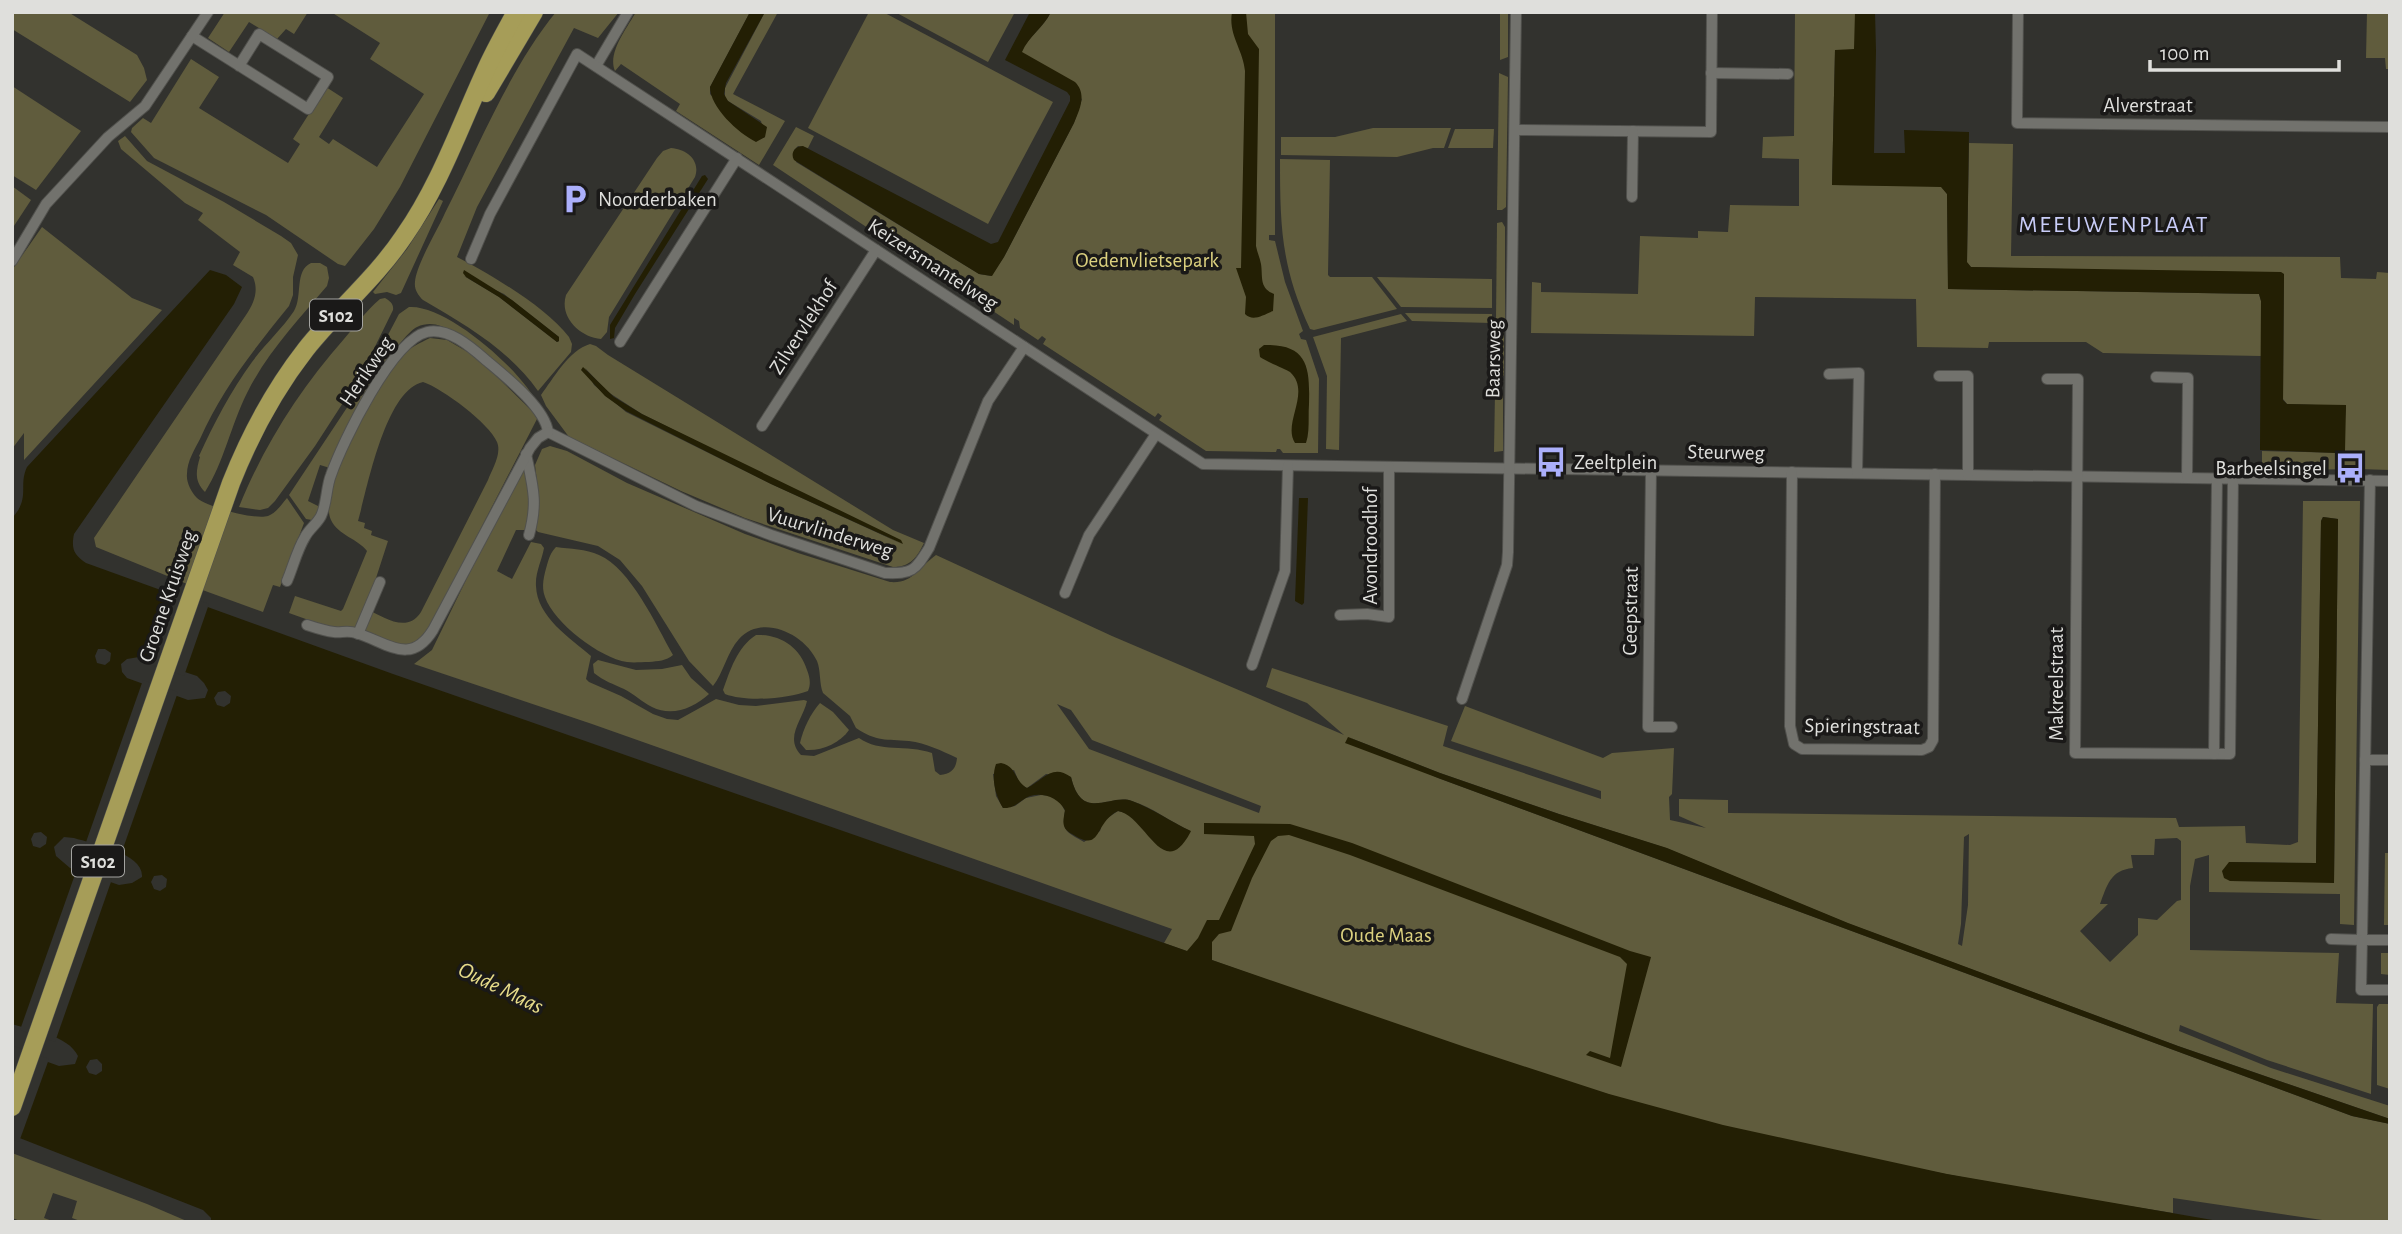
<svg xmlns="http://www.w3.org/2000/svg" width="2402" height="1234" font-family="'Alegreya Sans',sans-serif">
  <rect width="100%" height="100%" fill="#32322e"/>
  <g fill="#605c3d" fill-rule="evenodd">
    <path d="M12 12H68L137 55 144 68 147 80 130 102 12 29Z"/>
    <path d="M225 12H308L294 34 286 29 277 39 249 22 229 52 208 38Z"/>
    <path d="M331 12H490L400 187 374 229 345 266 338 264 266 215 154 158 131 132 132 128 143 118 151 123 191 59 219 77 199 108 288 163 300 144 293 139 326 87 343 98 319 137 329 144 333 139 377 167 424 94 370 59 380 43Z"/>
    <path d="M556 12H619L598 38 574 28 477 207 457 257C490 274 546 307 569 337L572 344 571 352 538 391C509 350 466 325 423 300 418 295 414 289 415 282 416 265 438 229 445 213 478 148 510 68 556 12ZM464 276 504 294 559 337V341L557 342 499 297Z"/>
    <path d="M636 12H750L710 87V94L756 141 765 137 761 121 728 101 725 98V88L765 12H778L733 94 785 121 759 165 676 111 680 104 621 64 615 71C607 53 627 28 636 12Z"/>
    <path d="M869 12H883L1053 102 988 224 808 128Z"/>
    <path d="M895 12H1015L988 62Z"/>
    <path d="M1051 12H1275V235H1269V240L1275 241 1285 282 1303 331 1299 334 1301 339 1306 340 1319 379 1318 453H1283L1280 449H1277L1276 452 1206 451 1159 420 1162 416 1158 413 1155 417 1043 344 1046 339 1042 336 1038 340 1020 328 1019 321 1014 318V325L773 165 796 127 814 136 808 148 798 146 794 150 796 162 979 274 991 276 1004 257 1074 123 1082 99 1021 52C1029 36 1043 28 1051 12Z"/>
    <path d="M1500 12H1508V57L1500 60Z"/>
    <path d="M1795 12H1855V50H1835L1832 185 1941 186 1947 194 1948 289 2259 294 2261 301V356L2103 353 2086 342H1989L1988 348 1917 347 1916 299 1755 297 1754 336 1531 333 1532 282 1541 283V292L1638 294 1640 236 1698 238V231L1728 232 1730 205 1799 206V159L1762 158 1763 137 1794 136Z"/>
    <path d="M2367 12H2390V69H2386L2385 58H2366Z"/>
    <path d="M1499 73 1508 77 1506 207 1502 210H1497Z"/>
    <path d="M12 86 81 131 36 190 12 175Z"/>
    <path d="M1373 128H1451L1444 148H1433L1397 157 1281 155V137H1335Z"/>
    <path d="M1455 129H1494L1493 148H1448Z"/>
    <path d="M125 136 147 161 224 202 281 236 291 243 298 255 293 277V295L289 306C255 348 222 389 200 439 195 449 187 461 187 474 186 482 191 492 197 498 207 507 254 520 268 516 276 513 281 505 287 498L304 523 280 587 273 585 263 612 197 588 96 547 94 538 246 315C254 303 259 291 253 277L233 265 240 252 198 220 203 213 185 203 121 149 118 141Z"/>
    <path d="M1969 143 2013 144 2011 256 2340 257 2341 278 2376 279 2377 272 2390 273V470L2359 469V465H2350L2349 469 2262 471V451L2342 453 2346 406 2287 404 2283 399 2284 274 1971 267 1967 263Z"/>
    <path d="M671 148C686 149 701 160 695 177L609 317 607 332 601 339C580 337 559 317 566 295L657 158 663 151Z"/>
    <path d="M1280 159 1330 160 1328 275 1330 277H1372L1397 309 1314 330 1310 329C1281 267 1280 226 1280 159Z"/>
    <path d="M12 186 31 200 12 229Z"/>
    <path d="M439 199 443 201 401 293 396 295 387 292 375 294 373 292 407 249Z"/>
    <path d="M1502 222 1505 227V320H1496L1497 223Z"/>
    <path d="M42 227 132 298 162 310 24 460V433L12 449V270Z"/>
    <path d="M311 263H320L327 267 329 278 327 286C298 320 267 353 247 393 231 425 224 462 205 492 194 481 196 471 200 457L199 456C214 423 231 391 252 362 265 344 282 329 294 311 303 296 294 271 311 263Z"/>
    <path d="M1377 277 1492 279V308L1401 307Z"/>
    <path d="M380 299 385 298C390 301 394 304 393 310L361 375 315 446 275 501 268 508 260 510 239 507C264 445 300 389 344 339 355 326 367 310 380 299Z"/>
    <path d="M409 307C447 304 525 373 539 407L453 332C441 325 430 321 417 327 398 336 348 421 339 443 335 451 332 460 330 468L320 465 308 501 318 506 320 512 312 520 306 519 289 495 360 388 399 314Z"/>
    <path d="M1405 313 1492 314V323L1412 321Z"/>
    <path d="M1401 314 1407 321 1341 338 1339 450 1326 449 1327 376 1313 337Z"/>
    <path d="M1496 326H1504V375L1500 379H1495Z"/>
    <path d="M430 338 447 340 478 358 538 417 424 639 418 644 400 647 347 627H328L289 613 295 596 341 611 343 609 367 551C358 539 338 535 331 520 316 490 381 379 403 355 410 347 420 343 430 338ZM423 382C442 388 490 424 497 442 502 454 492 469 488 480L421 612C407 634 384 617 366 609L388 541 371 535 372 531 364 528 365 523 358 521C367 490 385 390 423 382Z"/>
    <path d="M590 344 596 346 608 355 893 530 924 543C917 557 911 567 893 567L745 518 681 491 569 437 546 406 541 395C553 379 569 350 590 344ZM585 368 608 392 642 414 902 544 771 484 626 412 594 385Z"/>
    <path d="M1495 392H1500L1503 396V451L1494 452Z"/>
    <path d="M550 446 567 451 627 483 745 534 798 553 890 582C913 584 919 567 936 555L1112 636 1344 735 1307 703 1266 687 1272 668 1448 726 1443 746 1601 799V791L1451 741 1465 706 1603 758 1612 753 1674 748 1672 794 1669 797 1670 820 1706 828 1679 816V799L1728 800V813L2176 818 2179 827 2245 826 2246 843 2290 845 2298 842 2303 501H2360L2354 925 2340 924V894L2209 892V855L2195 859 2190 886V950L2339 953 2336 1003 2373 1004 2371 1094 2267 1060 2180 1025 2179 1031 2271 1068 2390 1106V1119L2178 1046 1847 923 1666 848 1559 814 1440 773 1348 737 1438 778 2352 1116 2390 1124V1222H2336L2173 1198V1213C1985 1183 1797 1150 1614 1096 1462 1051 1313 996 1164 943L1172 929 592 724 414 664 432 650 502 506 523 470C533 488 531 511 525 530H516L497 571 512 579 531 542 541 544 544 548C542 560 535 573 536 586 537 617 570 638 591 656L586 679 589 682 621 696 653 714 667 719 678 720 716 699 739 705 756 706 804 700 807 701C803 720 784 737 801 755L814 756 859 738C880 753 906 744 932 753L935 771 940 775C951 774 956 769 957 758 942 751 926 743 909 741 886 739 877 742 856 728L850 716 823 693C819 683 821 671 817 661 805 634 762 613 739 639 727 652 723 674 713 686L689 661 642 586 620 560 598 546 538 532 536 530 539 498 535 465 542 449ZM2323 517 2338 519 2334 882 2230 881 2229 862 2316 863 2321 521ZM1057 704 1071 710 1092 740 1261 806 1259 813 1089 749ZM1014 770 1020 784 1027 788 1046 774 1071 777C1082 823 1110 793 1132 801 1152 807 1171 822 1190 831L1118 811 1103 821 1100 831 1084 842C1067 832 1061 832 1065 811L1060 802 1050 796 1041 795 1026 798 1015 806 1003 808 996 796 993 774ZM1969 834 1968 905 1962 946 1958 944 1961 924 1964 837ZM2177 838 2181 841V900L2177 901 2157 920 2138 918V935L2110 962 2080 931 2108 904H2100C2107 886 2110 870 2133 868L2131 855H2154L2155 839Z"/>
    <path d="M556 547C570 549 586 549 599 555 631 569 656 625 673 655 666 661 658 661 649 662 641 662 634 663 627 662 600 658 554 623 545 597 541 586 544 576 547 565 549 558 551 552 556 547Z"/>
    <path d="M756 635C780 634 800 647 807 670 810 678 811 684 808 691 787 699 745 702 725 694L723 690C730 671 737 647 756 635Z"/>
    <path d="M598 660 636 670 662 669 682 665 691 678 709 694C694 708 672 717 652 707 642 702 634 694 624 689 613 684 604 681 594 673L593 664Z"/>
    <path d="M820 703 833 712 849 730C840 743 822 751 806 750L800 743C803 729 811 713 820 703Z"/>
    <path d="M2385 853H2390V925H2384Z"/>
    <path d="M2381 953H2390V975L2381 974Z"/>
    <path d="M2379 1004H2390V1089L2377 1085V1007Z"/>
    <path d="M12 1153 147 1204 189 1222H83L72 1218 77 1201 53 1193 44 1218 55 1222H23L12 1218Z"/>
  </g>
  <g fill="#231f04" fill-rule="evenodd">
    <path d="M750 12H765L726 83 724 94 728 101 767 127 765 137 756 142C738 133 710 107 710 87Z"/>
    <path d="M1030 12H1051C1043 28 1029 36 1022 52L1075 82C1087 94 1080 109 1074 123L1004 257 992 276 979 274 794 160C790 153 795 146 803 146L991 244 998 242 1070 101V96L1067 92 1005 60Z"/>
    <path d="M1232 12H1246L1248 34 1259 49 1256 246C1257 252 1260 258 1261 264 1263 277 1259 288 1274 294L1273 311C1263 315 1253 322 1245 314L1246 297 1236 268H1241L1245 71C1243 49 1228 35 1232 12Z"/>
    <path d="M1855 12H1875L1876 51 1874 153H1905L1904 130 1969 132 1967 262 1971 267 2281 272 2284 274 2283 400 2287 404 2346 405 2345 451 2336 453 2260 450 2261 301 2259 294 1948 289 1947 194 1941 187 1832 185 1835 50 1854 49Z"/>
    <path d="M705 175 708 179 635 294 615 328 614 338 610 339V325L702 176Z"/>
    <path d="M210 270 226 275 242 287 234 304 74 534C71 549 74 555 86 563L393 674 1187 951 1198 938 1207 920H1219L1255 844 1254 836 1204 834V823L1290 824 1352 843 1630 951 1651 957 1621 1067 1586 1055 1590 1051 1610 1058 1627 964 1620 957 1350 855 1289 835 1278 836 1271 841 1252 878 1231 931 1219 934 1212 942V960L1465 1047 1609 1094 1723 1125 1947 1174 2224 1222H211V1218L203 1210 12 1135V1049L59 1066 75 1064 78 1056C68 1035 33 1031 12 1024V518C31 498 18 486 27 467ZM98 649H105L111 653 110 661 105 665 97 663 95 656ZM139 657 197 676 204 683 208 690 205 698 188 700 127 678 122 672 121 664 127 659ZM225 691 231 696 230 703 224 707 217 705 214 698 218 692ZM41 832 47 837 46 844 40 848 33 846 31 839 34 833ZM64 837 74 838C93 844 144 853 142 877L132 883 119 885 70 868 56 856 54 847ZM162 875 167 879 166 887 160 891 154 889 151 882 154 876ZM97 1059 102 1064V1071L96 1075 89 1073 86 1067 90 1060Z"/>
    <path d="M464 270 512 300 559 337V341L557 342 499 297 466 277 463 273Z"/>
    <path d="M1264 345C1308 344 1310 367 1309 404 1308 417 1310 431 1306 443H1295C1282 423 1312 392 1290 372 1286 369 1267 362 1260 357L1259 349Z"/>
    <path d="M583 367 614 397 642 414 901 540 903 544 771 484 626 411 605 396 581 370Z"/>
    <path d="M1299 498H1308L1304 603 1302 605 1295 601Z"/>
    <path d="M2323 517 2338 519 2334 883 2230 881 2224 878 2222 871 2229 862 2316 863 2321 521Z"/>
    <path d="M1348 737 1440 773 1559 814 1667 848 1848 923 2178 1046 2390 1119V1124L2352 1116 1438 778 1345 743Z"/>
    <path d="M1001 763C1017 766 1014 781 1027 788 1043 780 1052 763 1071 777 1082 823 1110 793 1132 801 1152 808 1171 822 1191 831L1190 833C1163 883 1146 816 1118 811 1093 823 1103 854 1072 834 1061 828 1063 822 1065 810 1058 798 1044 792 1030 796 1019 800 1016 809 1003 808 995 795 991 778 996 764Z"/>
  </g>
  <g fill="#32322e">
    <path d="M174 591 209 604 184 676 149 664Z"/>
    <path d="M143 680 178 692 120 857 85 845Z"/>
    <path d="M78 866 112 879 55 1042 20 1030Z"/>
    <path d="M14 1046 49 1059 19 1142 12 1139V1052Z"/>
  </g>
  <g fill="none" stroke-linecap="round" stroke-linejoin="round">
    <g stroke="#51514d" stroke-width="12">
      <g id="minor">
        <path d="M2018 12 2017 123 2390 127"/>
        <path d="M192 36 308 109 328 77 259 34 239 66"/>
        <path d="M596 66 628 12"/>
        <path d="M1711 73 1788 74"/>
        <path d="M1515 130 1711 132 1712 12"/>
        <path d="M1632 197 1633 131"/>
        <path d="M471 259 490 214 577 54 1203 464 2390 481"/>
        <path d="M12 261 46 204 108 137 145 106 208 12"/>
        <path d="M620 342 737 158"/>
        <path d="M1829 374 1859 373 1857 473"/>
        <path d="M1939 376H1968V475"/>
        <path d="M2156 377 2188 378 2187 478"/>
        <path d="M2047 379H2078L2075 753 2230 754 2233 479"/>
        <path d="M762 426 876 250"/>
        <path d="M548 432 696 506 771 535 885 573C912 574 915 571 929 548L988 401 1024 347"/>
        <path d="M526 454C533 487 538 502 529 535"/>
        <path d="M1651 470 1648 727H1672"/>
        <path d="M1792 472 1790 726 1794 744 1802 749 1922 750 1929 747 1933 740 1935 474"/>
        <path d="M287 581C293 567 297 550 305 537 309 529 317 524 321 516 327 504 326 487 331 475 343 441 392 340 427 332 449 327 472 348 487 361 506 377 545 408 548 432"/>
        <path d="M1065 593 1089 535 1156 434"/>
        <path d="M1340 615 1367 614 1389 617V467"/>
        <path d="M307 625C316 628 325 631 334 632 341 633 348 630 356 633 387 642 410 667 433 630L530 448 538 438 548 432"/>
        <path d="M358 634 380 582"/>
        <path d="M1252 665 1285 571 1288 466"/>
        <path d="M1462 699 1507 565 1508 552 1516 12"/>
        <path d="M2214 754 2217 478"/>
        <path d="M2365 760H2390"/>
        <path d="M2331 939 2362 940 2370 480"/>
        <path d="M2390 940H2362L2361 990H2390"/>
      </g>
    </g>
    <g stroke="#51514d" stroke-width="19">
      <g id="primary">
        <path d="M486 93 534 12"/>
        <path d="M12 1107 231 483C250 435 274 390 306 349 337 310 376 278 404 236 439 186 459 129 484 74 493 53 505 32 516 12"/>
      </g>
    </g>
    <use href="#minor" stroke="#72726d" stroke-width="10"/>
    <use href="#primary" stroke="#a69d58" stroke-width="18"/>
  </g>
  <defs>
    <g id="parking-bare" transform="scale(2.415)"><path d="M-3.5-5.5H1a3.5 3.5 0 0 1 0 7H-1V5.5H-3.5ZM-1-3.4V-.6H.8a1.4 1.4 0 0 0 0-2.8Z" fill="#abaffb" stroke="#1a1918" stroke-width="2.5" paint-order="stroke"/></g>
    <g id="bus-bare" transform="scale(2.415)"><path d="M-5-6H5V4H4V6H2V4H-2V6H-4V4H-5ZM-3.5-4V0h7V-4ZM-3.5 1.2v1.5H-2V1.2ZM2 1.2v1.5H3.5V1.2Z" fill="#abaffb" stroke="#1a1918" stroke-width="2.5" paint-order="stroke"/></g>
  </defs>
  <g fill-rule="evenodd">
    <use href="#parking-bare" x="575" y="199"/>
    <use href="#bus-bare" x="1551" y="462"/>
    <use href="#bus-bare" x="2350" y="468"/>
  </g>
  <g text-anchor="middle" stroke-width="7" stroke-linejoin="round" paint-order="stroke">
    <g fill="#1a1918" stroke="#a4a4a1" stroke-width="2">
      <rect x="310" y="299.5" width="52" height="31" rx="5"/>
      <rect x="72" y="845.5" width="52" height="31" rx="5"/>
    </g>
    <g font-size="19" font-weight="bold" fill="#dfdfdc">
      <text x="336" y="322">S102</text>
      <text x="98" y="868">S102</text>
    </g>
    <g font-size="21" fill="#dfdfdc" stroke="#1a1918">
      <text x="2148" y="112">Alverstraat</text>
      <text transform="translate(933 264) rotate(33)" y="7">Keizersmantelweg</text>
      <text transform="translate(803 327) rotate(-57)" y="7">Zilvervlekhof</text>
      <text transform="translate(1493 359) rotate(-89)" y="7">Baarsweg</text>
      <text transform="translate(366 371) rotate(-56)" y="7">Herikweg</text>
      <text transform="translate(1726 452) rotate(1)" y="7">Steurweg</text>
      <text transform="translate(830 532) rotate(17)" y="7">Vuurvlinderweg</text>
      <text transform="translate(1370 546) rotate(-90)" y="7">Avondroodhof</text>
      <text transform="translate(167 596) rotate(-71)" y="7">Groene Kruisweg</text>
      <text transform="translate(1630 611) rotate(-89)" y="7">Geepstraat</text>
      <text transform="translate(2056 684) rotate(-90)" y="7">Makreelstraat</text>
      <text transform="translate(1862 726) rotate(1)" y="7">Spieringstraat</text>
    </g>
    <g font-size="21" fill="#dfdfdc" stroke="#1a1918" text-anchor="start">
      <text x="598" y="206">Noorderbaken</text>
      <text x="1574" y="469">Zeeltplein</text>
      <text x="2327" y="475" text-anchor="end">Barbeelsingel</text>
    </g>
    <g font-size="21" fill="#dcd17f" stroke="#1a1918">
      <text x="1147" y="267">Oedenvlietsepark</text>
      <text x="1386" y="942">Oude Maas</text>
    </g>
    <g font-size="23" font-style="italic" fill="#e6db89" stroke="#1a1918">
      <text transform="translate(501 987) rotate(26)" y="8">Oude Maas</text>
    </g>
    <g font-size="24" letter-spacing="2" fill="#c9cdf8" stroke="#1a1918">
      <text x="2114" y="232">MEEUWENPLAAT</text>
    </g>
  </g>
  <rect width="2402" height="1234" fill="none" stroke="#dfdfdc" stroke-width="28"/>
  <path d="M2150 60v10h189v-10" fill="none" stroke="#dfdfdc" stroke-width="3.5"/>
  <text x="2160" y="60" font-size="21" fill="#dfdfdc" stroke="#1a1918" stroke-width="5" paint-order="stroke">100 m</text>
</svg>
